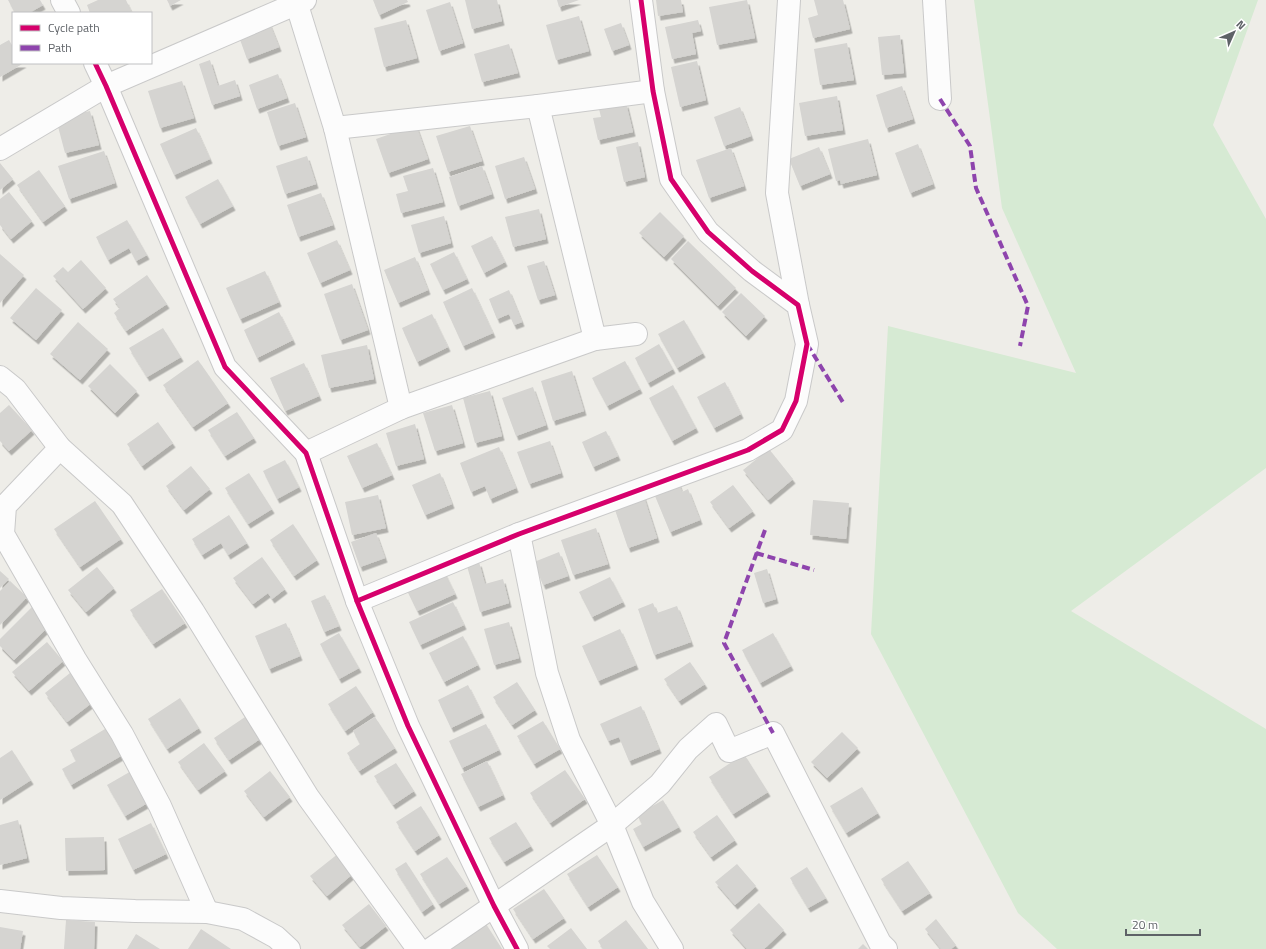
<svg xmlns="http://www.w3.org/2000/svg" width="1266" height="949" font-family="'Titillium Web',sans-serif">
  <defs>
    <filter id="shadow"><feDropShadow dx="2.5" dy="4.5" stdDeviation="0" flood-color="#0004"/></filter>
  </defs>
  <rect width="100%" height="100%" fill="#eeede8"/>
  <path fill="#d6ead3" d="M974 0H1258L1213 125 1266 219V468L1071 611 1266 729V949H1057L1018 913 871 634 888 326 1076 373 1002 208Z"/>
  <g fill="#d5d4d1" filter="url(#shadow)">
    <path d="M8 0H40L43 5 29 13H15Z"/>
    <path d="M98 0H126L132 13H90L87 5Z"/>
    <path d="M167 0H181L170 6Z"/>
    <path d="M373 0H407L408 2 379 15Z"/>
    <path d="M465 0H497L502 21 472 29Z"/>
    <path d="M557 0H579L559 7Z"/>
    <path d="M656 0H681L683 12 658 16Z"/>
    <path d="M747 0 755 38 717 45 709 7Z"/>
    <path d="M814 0H843L850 29 813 38 808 18 818 15Z"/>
    <path d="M450 2 463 43 439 51 426 10Z"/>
    <path d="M579 16 589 51 556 60 546 25Z"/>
    <path d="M406 20 417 58 384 67 374 28Z"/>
    <path d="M698 20 701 31 692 33 696 54 672 59 665 27Z"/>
    <path d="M269 22 279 47 247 59 238 34Z"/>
    <path d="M621 23 629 45 612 51 604 29Z"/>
    <path d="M900 35 904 73 882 75 878 37Z"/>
    <path d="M9 40 13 47V63H24L0 77V45Z"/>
    <path d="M847 43 854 80 820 85 814 49Z"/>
    <path d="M509 44 518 73 482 82 474 54Z"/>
    <path d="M210 60 218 86 235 80 240 96 212 105 199 64Z"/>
    <path d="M697 61 706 100 680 107 671 67Z"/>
    <path d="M278 74 287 98 257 109 249 85Z"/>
    <path d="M182 81 194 118 160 128 148 91Z"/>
    <path d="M902 86 913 119 886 128 876 95Z"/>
    <path d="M837 96 843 130 805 136 799 103Z"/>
    <path d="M295 103 306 137 278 146 267 112Z"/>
    <path d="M626 103 633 132 598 140 593 118 601 117 599 109Z"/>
    <path d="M740 107 751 136 724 146 714 117Z"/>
    <path d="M90 111 99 145 65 153 56 119Z"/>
    <path d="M416 125 428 159 388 173 376 139Z"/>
    <path d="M470 126 482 161 448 172 436 136Z"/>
    <path d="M196 128 210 159 174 175 160 144Z"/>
    <path d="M868 139 877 175 841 184 840 180 836 181 828 149Z"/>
    <path d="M638 142 645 177 624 182 616 147Z"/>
    <path d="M918 144 933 184 910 193 895 153Z"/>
    <path d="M819 147 830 174 800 186 789 159Z"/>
    <path d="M731 148 744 186 709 198 696 160Z"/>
    <path d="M104 151 115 183 69 199 58 166Z"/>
    <path d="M307 156 316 184 285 194 276 166Z"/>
    <path d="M524 157 535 189 505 199 495 166Z"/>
    <path d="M0 163 13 179 0 190Z"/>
    <path d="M482 166 492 194 458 206 449 177Z"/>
    <path d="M433 168 443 202 401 213 396 194 408 191 403 176Z"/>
    <path d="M39 170 65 206 43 222 17 185Z"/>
    <path d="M218 179 233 206 200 224 185 197Z"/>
    <path d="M9 192 32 221 11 239 0 225V199Z"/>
    <path d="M321 193 333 225 298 237 287 205Z"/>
    <path d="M539 209 546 239 513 247 505 217Z"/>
    <path d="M660 212 684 236 664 257 639 233Z"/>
    <path d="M444 216 451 243 419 253 411 225Z"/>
    <path d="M127 220 147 255 136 261 129 248 108 260 96 237Z"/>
    <path d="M492 236 505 262 484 273 471 246Z"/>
    <path d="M337 240 350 270 320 283 307 253Z"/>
    <path d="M688 241 736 288 718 306 671 259Z"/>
    <path d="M454 252 467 279 443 290 430 264Z"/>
    <path d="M0 254 24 275 0 303Z"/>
    <path d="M415 257 428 290 398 303 384 270Z"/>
    <path d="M81 260 106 288 83 309 53 276 63 267 68 272Z"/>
    <path d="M544 261 555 295 538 300 527 266Z"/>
    <path d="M265 271 279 302 240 319 226 288Z"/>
    <path d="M147 275 167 304 126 331 114 313 120 308 113 299Z"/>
    <path d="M352 284 368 330 340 340 324 294Z"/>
    <path d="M36 288 62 310 36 340 10 318Z"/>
    <path d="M472 288 493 333 463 346 443 302Z"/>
    <path d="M509 290 522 322 514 325 509 314 497 319 489 299Z"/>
    <path d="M741 293 765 316 746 336 722 312Z"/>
    <path d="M279 312 293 340 257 358 244 330Z"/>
    <path d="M432 314 448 347 417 362 402 328Z"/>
    <path d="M684 320 703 353 677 368 658 334Z"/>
    <path d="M78 322 108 349 80 380 50 354Z"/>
    <path d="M163 328 181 357 147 377 129 348Z"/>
    <path d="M659 344 673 369 648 383 635 358Z"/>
    <path d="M367 345 374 379 329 388 321 355Z"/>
    <path d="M198 360 228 403 193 427 163 385Z"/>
    <path d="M625 361 640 389 607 406 592 378Z"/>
    <path d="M304 363 319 396 285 411 270 378Z"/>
    <path d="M110 364 137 391 115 413 88 386Z"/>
    <path d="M572 371 584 411 553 421 541 381Z"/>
    <path d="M725 382 741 414 714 428 697 397Z"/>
    <path d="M673 385 696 428 672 441 649 398Z"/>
    <path d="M533 387 546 425 516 436 502 398Z"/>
    <path d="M490 391 502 436 475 443 463 398Z"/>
    <path d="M9 405 32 430 9 451 0 441V413Z"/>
    <path d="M452 405 463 443 435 451 423 413Z"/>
    <path d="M237 412 254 438 225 456 208 430Z"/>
    <path d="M158 422 173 443 142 466 127 444Z"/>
    <path d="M415 424 424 459 396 466 386 433Z"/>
    <path d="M606 431 618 456 593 467 582 442Z"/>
    <path d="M550 441 561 473 529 484 517 452Z"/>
    <path d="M377 443 392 475 362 488 347 456Z"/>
    <path d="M499 447 516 488 490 499 485 486 471 492 460 463Z"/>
    <path d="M769 449 793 479 768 500 743 470Z"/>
    <path d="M285 460 299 487 277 499 263 471Z"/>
    <path d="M191 466 210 489 184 510 166 486Z"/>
    <path d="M249 473 272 509 248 524 225 488Z"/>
    <path d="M440 473 452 504 425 515 412 485Z"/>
    <path d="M678 481 682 492 688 489 700 520 670 532 653 491Z"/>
    <path d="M733 485 753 511 729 528 710 502Z"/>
    <path d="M643 494 657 538 628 548 613 504Z"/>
    <path d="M378 495 386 528 352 535 345 502Z"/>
    <path d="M813 500 849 503 846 539 810 535Z"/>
    <path d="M95 501 121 539 80 567 54 529Z"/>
    <path d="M229 515 247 543 228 555 221 543 202 555 192 539Z"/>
    <path d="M293 524 317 560 294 576 270 540Z"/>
    <path d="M596 528 608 564 573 575 561 540Z"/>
    <path d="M376 533 385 558 360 567 351 542Z"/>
    <path d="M559 552 568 576 543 585 534 562Z"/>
    <path d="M262 557 285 589 272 599 268 593 253 604 233 578Z"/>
    <path d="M479 562 485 584 503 579 509 603 480 612 467 566Z"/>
    <path d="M97 567 114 588 86 612 68 590Z"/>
    <path d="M442 567 455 594 417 611 404 584Z"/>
    <path d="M767 569 776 599 763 603 754 573Z"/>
    <path d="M0 571 9 579 0 588Z"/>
    <path d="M610 577 623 602 592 617 579 592Z"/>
    <path d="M10 581 27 597 0 625V591Z"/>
    <path d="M162 589 185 623 153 644 130 610Z"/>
    <path d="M325 595 339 626 324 632 311 601Z"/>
    <path d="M453 602 464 625 420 645 409 622Z"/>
    <path d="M653 603 657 613 677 606 691 642 654 655 638 609Z"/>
    <path d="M32 607 50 625 14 660 0 646V639Z"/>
    <path d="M509 622 519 658 494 665 484 629Z"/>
    <path d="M286 623 300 656 269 669 255 636Z"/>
    <path d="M620 629 636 665 598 681 582 646Z"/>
    <path d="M339 633 359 668 339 679 320 644Z"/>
    <path d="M773 633 791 666 760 683 742 650Z"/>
    <path d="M463 636 478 665 444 682 429 653Z"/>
    <path d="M47 642 63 661 29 691 12 672Z"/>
    <path d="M690 662 705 684 679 701 664 679Z"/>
    <path d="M70 673 93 702 67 722 45 693Z"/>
    <path d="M517 682 535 710 512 725 493 697Z"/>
    <path d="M468 685 482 713 451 728 438 700Z"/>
    <path d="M356 686 373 712 345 731 328 704Z"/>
    <path d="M180 698 199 728 167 749 148 719Z"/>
    <path d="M641 706 659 749 629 761 619 737 608 741 600 724Z"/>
    <path d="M248 715 263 737 229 760 214 738Z"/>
    <path d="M375 717 395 748 359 771 347 753 360 744 353 731Z"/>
    <path d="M543 721 560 749 534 764 517 736Z"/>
    <path d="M486 724 499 750 462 768 449 741Z"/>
    <path d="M110 726 126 753 71 785 62 769 76 761 70 750Z"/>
    <path d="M842 732 858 748 827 778 811 762Z"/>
    <path d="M204 743 225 771 198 790 178 762Z"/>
    <path d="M12 750 31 780 0 800V758Z"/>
    <path d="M744 754 768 792 733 814 709 777Z"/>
    <path d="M487 761 503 795 478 807 461 774Z"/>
    <path d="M396 763 414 791 393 805 374 776Z"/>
    <path d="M133 770 151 801 125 816 107 785Z"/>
    <path d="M565 770 585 799 550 823 530 793Z"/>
    <path d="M270 771 290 797 264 817 244 791Z"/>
    <path d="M862 787 878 813 846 833 830 806Z"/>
    <path d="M663 800 679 827 643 847 633 829 642 824 637 815Z"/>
    <path d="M421 806 439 835 415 851 396 822Z"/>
    <path d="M717 815 735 840 711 857 693 832Z"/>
    <path d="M18 820 27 858 0 865V825Z"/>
    <path d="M516 822 531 846 504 862 489 838Z"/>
    <path d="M151 823 166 854 133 870 118 839Z"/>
    <path d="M104 837 105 870 66 871 65 838Z"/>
    <path d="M339 853 355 872 327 896 310 876Z"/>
    <path d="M597 855 618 887 588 907 567 874Z"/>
    <path d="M447 857 467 886 439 904 420 874Z"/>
    <path d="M908 861 930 893 902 911 881 879Z"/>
    <path d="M406 862 433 904 422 912 395 869Z"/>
    <path d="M737 864 756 886 735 905 715 882Z"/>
    <path d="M807 867 826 898 808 908 790 878Z"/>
    <path d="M544 889 564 918 533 939 513 909Z"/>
    <path d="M759 903 784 930 764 949H747L730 930Z"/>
    <path d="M369 904 386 926 360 947 342 925Z"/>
    <path d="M482 918 502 949H440Z"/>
    <path d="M936 919 956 945 951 949H941L925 929Z"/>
    <path d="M66 920 95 922 94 949H64Z"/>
    <path d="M626 920 648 949H603L598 941Z"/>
    <path d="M0 927 23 931 20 949H0Z"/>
    <path d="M571 928 587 949H550L547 946Z"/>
    <path d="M201 929 231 949H188Z"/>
    <path d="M136 934 160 949H127Z"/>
    <path d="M863 944 868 949H858Z"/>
  </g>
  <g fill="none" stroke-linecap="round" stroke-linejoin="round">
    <g stroke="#c9c9c9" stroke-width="24">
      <g id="street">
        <path d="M62 0 69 13"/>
        <path d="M789 0 777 193 798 305"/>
        <path d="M934 0 940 99"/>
        <path d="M297 5 335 128 401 408"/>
        <path d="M95 63 106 86 225 367 306 453 357 601 408 726 494 906 517 949"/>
        <path d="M538 106 595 339"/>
        <path d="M335 128 538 106 653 91"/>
        <path d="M0 149 106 86 305 0"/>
        <path d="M0 377 15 389 60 448 122 504 193 611 308 797 418 949"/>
        <path d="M60 448 5 506 3 534 75 659 122 734 160 806 207 912"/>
        <path d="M306 453 401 408 595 339 636 334"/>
        <path d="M519 534 547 673 569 740 612 825 643 902 672 949"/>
        <path d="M357 601 519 534 748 450 782 430 796 401 807 344 798 305 752 271 708 232 671 179 653 91 641 0"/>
        <path d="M431 949 612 825 660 784 688 749 716 724 729 751 773 733 880 943 886 949"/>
      </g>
    </g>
    <g stroke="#c9c9c9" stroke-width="24">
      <path id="secondary" d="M0 901 61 908 135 911 207 912 243 919 276 937 289 949"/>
    </g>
    <use href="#street" stroke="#fcfcfc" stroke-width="22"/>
    <use href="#secondary" stroke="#fcfcfc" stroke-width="22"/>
    <g stroke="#8e44ad" stroke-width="4" stroke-dasharray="8 4" stroke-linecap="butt">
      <path d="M940 99 970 146 976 188 1028 306 1020 346"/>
      <path d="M807 344 844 404"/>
      <path d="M765 530 724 643 773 733"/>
      <path d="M756 553 814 570"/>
    </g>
    <g stroke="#fff" stroke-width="8">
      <g id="cycleway">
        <path d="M95 63 106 86 225 367 306 453 357 601 408 726 494 906 517 949"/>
        <path d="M357 601 519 534 748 450 782 430 796 401 807 344 798 305 752 271 708 232 671 179 653 91 641 0"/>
      </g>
    </g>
    <use href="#cycleway" stroke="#d6006c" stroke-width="5"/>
  </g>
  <rect x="12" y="12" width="140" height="52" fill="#ffffff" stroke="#bfc0c2"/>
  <rect x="20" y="25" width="20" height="6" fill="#d6006c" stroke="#bfc0c2"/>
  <text x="48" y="32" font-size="12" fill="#5e6267">Cycle path</text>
  <rect x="20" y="45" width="20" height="6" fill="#8e44ad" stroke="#bfc0c2"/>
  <text x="48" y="52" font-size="12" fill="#5e6267">Path</text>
  <g transform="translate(1234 32) rotate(45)" stroke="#ffffff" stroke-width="3" paint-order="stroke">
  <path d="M0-3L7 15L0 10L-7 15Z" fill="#5e6267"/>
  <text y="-6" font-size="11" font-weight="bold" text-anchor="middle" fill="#5e6267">N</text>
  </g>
  <path d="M1126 929v6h74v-6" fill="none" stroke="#5e6267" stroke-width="2"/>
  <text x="1132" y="929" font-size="12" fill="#5e6267" stroke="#ffffff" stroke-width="3" paint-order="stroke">20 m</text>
</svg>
